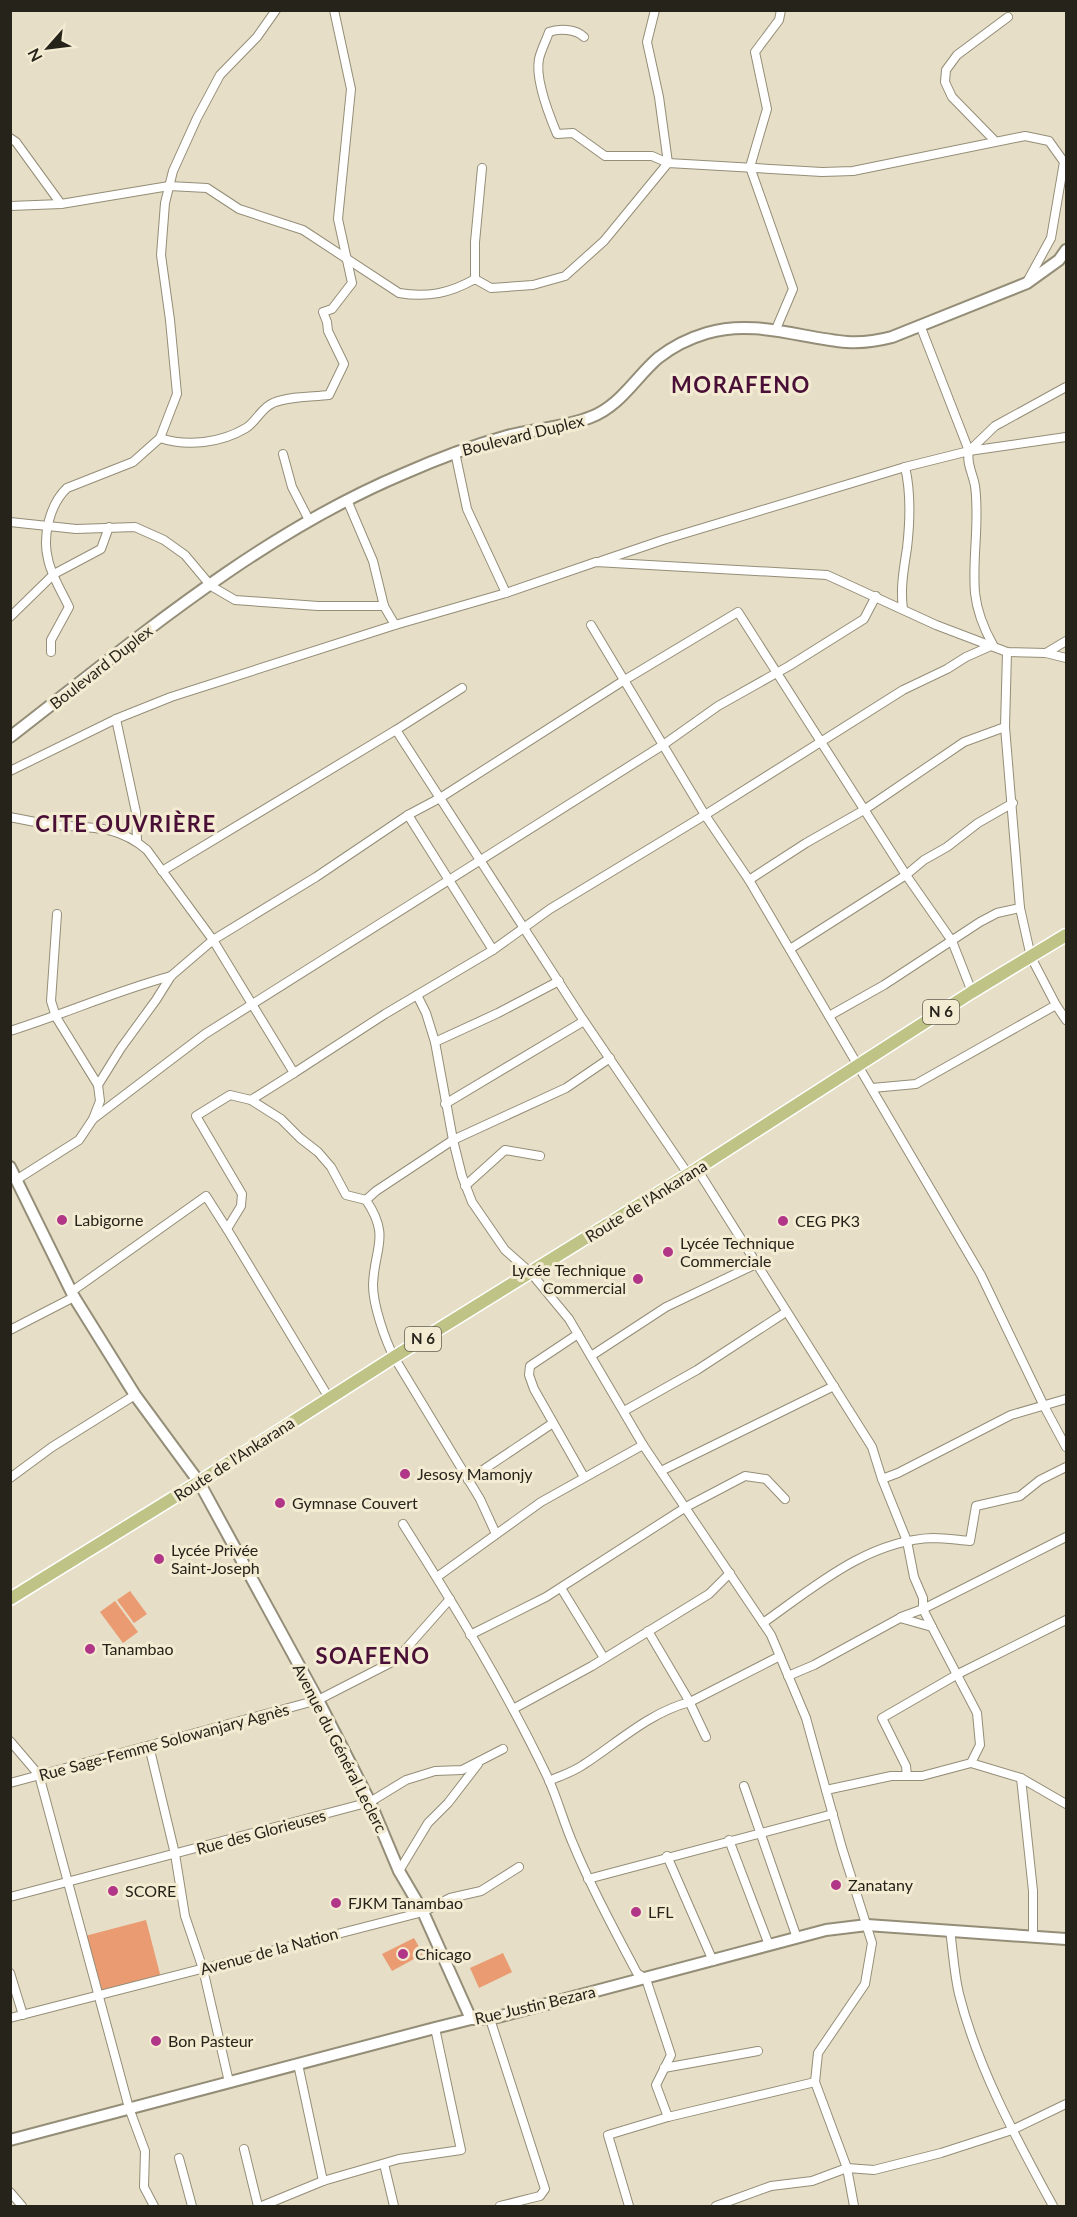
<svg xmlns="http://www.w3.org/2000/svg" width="1077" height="2217" font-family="Lato,sans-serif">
  <rect width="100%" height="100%" fill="#e6dec6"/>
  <g fill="#ea9b71">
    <path d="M130 1591 147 1614 134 1623 117 1600Z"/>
    <path d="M115 1601 138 1632 123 1643 100 1612Z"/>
    <path d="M146 1920 161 1978 101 1993 85 1936Z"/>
    <path d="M414 1938 423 1954 392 1971 382 1954Z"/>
    <path d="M503 1953 512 1972 479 1988 470 1968Z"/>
  </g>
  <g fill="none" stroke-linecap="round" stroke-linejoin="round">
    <g stroke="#948d77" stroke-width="10">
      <g id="street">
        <path d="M655 10 647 42 659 97 668 163"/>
        <path d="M584 37C576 29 559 28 549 32 546 41 541 50 539 59 535 79 549 115 557 134L573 133 605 156H652L668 163"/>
        <path d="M10 138 16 142 61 204"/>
        <path d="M995 141 952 97 945 82 946 70 957 55 1008 17"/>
        <path d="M10 206 61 204 169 186 207 188 239 209 303 230 399 293C428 298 450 293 475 279L491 288 533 285 565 276 604 241 668 163 822 172 853 171 1025 136 1049 141 1064 162 1051 238 1027 282"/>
        <path d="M475 279V242L482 168"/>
        <path d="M776 329 793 289 750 167 767 109 755 52 779 20 781 10"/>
        <path d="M160 438C187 447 221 443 246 428 256 422 262 407 273 403 290 396 311 397 329 395L344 364 328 331 327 322 323 312 332 309 352 283 338 219 351 89 334 10"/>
        <path d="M970 450 995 426 1066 387"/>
        <path d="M455 452 467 509 506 593"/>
        <path d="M283 454 292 487 309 520"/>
        <path d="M347 500 373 561 384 606 395 625"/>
        <path d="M10 522 76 529 135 527 164 540 185 555 211 586 235 600 318 606H384"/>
        <path d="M601 561 663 540 905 467 969 451 1066 437"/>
        <path d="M903 609C900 588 904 568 907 548 910 522 911 492 905 467"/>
        <path d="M10 617 54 574 101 549 109 527"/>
        <path d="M591 625 705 815 749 880 981 1275 1044 1406 1066 1447"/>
        <path d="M51 652V640L69 607C62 592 51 575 48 559 42 536 50 504 67 488L133 462 160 438 177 394 170 320 161 255 165 203 173 171 197 118 220 75 257 37 276 10"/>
        <path d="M1007 652 1005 727 1020 908 1031 957 1056 1005 1066 1020"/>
        <path d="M1046 653 1066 641"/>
        <path d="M462 688 396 730 580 1015 688 1174"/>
        <path d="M116 719 136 812 137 841"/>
        <path d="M10 771 116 719 171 697 395 625 506 593 596 562 827 575 936 625 1007 652 1046 653 1066 658"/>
        <path d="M408 815 493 950"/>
        <path d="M10 817C25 820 39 823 53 825 90 828 117 824 147 850L213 940 294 1073 385 1014 493 950 550 909 705 815 903 690 947 669 966 657 993 645C984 629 977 611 975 593 972 557 980 522 975 486 973 474 966 463 969 451L920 325"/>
        <path d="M162 871 396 730"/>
        <path d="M749 880 806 843 864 810 964 742 1005 727"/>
        <path d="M57 914 51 1001 56 1017 98 1085"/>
        <path d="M790 949 906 875 924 860 947 847 978 823 1013 803"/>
        <path d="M417 995 426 1013 435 1042 453 1140 462 1176 472 1202 505 1250 531 1273 569 1319 643 1445 771 1635 806 1718 842 1848 872 1943 865 1984 818 2053 815 2082 847 2168 854 2206"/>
        <path d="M829 1016 884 985 980 922 997 913 1020 908"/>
        <path d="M10 1031C64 1014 116 991 171 976"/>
        <path d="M435 1042 498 1013 559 981"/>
        <path d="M294 1073 251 1100 230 1095 196 1116 242 1194 241 1206 227 1229 329 1398"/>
        <path d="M872 1088 916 1084 1056 1005"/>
        <path d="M251 1100 281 1119 300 1138 318 1152 331 1167 346 1195 366 1200 376 1191 453 1140 566 1088 610 1058"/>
        <path d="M445 1104 584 1021"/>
        <path d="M93 1119 100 1101 98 1085 121 1048 156 1000 171 976 213 940 316 877 408 815 440 798 623 681 738 612 906 875 952 941 972 992"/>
        <path d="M697 1169 872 1447 882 1479 898 1473 1011 1415 1066 1399"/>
        <path d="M14 1178 16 1180 79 1140 93 1119 205 1034 663 745 718 706 789 666 864 619 876 596"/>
        <path d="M465 1186 505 1150 540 1156"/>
        <path d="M366 1200C391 1237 374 1248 373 1285 373 1305 385 1340 394 1357L480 1499 496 1534"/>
        <path d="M71 1292 206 1196 227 1229"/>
        <path d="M10 1330 74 1297"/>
        <path d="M578 1334 530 1366 529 1375 534 1389 584 1477"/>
        <path d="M591 1356 666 1307 756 1264"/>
        <path d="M624 1411 697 1370 786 1312"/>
        <path d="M661 1471 834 1386"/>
        <path d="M10 1478 52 1447 135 1395"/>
        <path d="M882 1479 907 1541 914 1577 923 1598V1609L932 1627"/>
        <path d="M468 1480 553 1423"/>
        <path d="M403 1524C455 1606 506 1690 548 1778 558 1800 564 1824 574 1846 592 1890 615 1931 637 1973L646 1979 671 2055 656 2085 668 2117 815 2082"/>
        <path d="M437 1577 541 1502 643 1445"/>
        <path d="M561 1588 604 1658"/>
        <path d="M901 1617 923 1609 1066 1537"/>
        <path d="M763 1623C814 1587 868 1540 933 1538 945 1538 958 1540 970 1541L976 1506 1020 1496 1040 1480 1066 1467"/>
        <path d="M648 1631 688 1699 706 1737"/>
        <path d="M470 1635 546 1597 686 1507 745 1476 766 1479 785 1499"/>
        <path d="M788 1676 814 1665 900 1618 932 1627 977 1713 980 1745 971 1763 922 1776H891L826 1790"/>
        <path d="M513 1709 592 1666 709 1594 730 1573"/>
        <path d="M10 1741 39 1775 129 2108 145 2151 144 2187 154 2206"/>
        <path d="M149 1746 175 1854 185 1916 203 1969 229 2082"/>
        <path d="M971 1763 1021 1778 1066 1804"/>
        <path d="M907 1776 906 1766 882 1718 958 1674 1066 1620"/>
        <path d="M1021 1778 1033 1891V1936"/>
        <path d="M549 1781C560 1776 573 1772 583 1765 617 1743 650 1712 690 1702L780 1656"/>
        <path d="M10 1783 318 1700 396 1660 450 1599"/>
        <path d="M744 1786 797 1938"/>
        <path d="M729 1840 769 1945"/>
        <path d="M667 1856 713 1961"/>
        <path d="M399 1871 428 1823 448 1803 478 1764"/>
        <path d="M588 1879 833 1814"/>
        <path d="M10 1897 370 1802 406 1780 435 1771 462 1770 503 1749"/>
        <path d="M950 1930C953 1951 954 1973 959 1994 978 2069 1016 2138 1053 2206"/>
        <path d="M10 1973 23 2015"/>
        <path d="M10 2018 423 1912 450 1898 481 1891 519 1867"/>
        <path d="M490 2019 545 2189 540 2196 500 2206"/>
        <path d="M298 2064 323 2181"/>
        <path d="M664 2068 758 2051"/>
        <path d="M244 2149 258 2206"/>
        <path d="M179 2158 192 2206"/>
        <path d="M384 2164 394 2206"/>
        <path d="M10 2192 22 2206"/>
        <path d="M262 2206 323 2181 399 2159 461 2150 435 2028"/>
        <path d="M629 2206 608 2135 668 2117"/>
        <path d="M716 2206 771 2186 812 2181 847 2168 874 2170 941 2153 1012 2130 1066 2104"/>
      </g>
    </g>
    <g stroke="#948d77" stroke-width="14">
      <g id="secondary">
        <path d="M10 737C134 641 258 535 403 474 437 459 471 446 507 436 534 429 564 428 591 417 620 406 635 378 658 358 672 347 690 338 707 333 754 319 800 338 847 342 862 343 877 341 892 337L1027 283 1059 260 1066 250"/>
        <path d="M10 1167 74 1297 135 1395 199 1482 318 1700 370 1802 399 1871 423 1912 471 2019"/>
        <path d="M10 2140 435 2028 471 2019H490L826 1930 867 1925 1066 1939"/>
      </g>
    </g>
    <g stroke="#fff" stroke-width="15">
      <path id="primary" d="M10 1599 199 1482 394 1357 697 1169 972 992 1066 935"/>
    </g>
    <use href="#street" stroke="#fff" stroke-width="8"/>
    <use href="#secondary" stroke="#fff" stroke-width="10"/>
    <use href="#primary" stroke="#bfc386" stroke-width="12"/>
  </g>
  <g fill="#b13688" stroke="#f4ebd3" stroke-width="2">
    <circle cx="62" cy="1220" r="6"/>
    <circle cx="783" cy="1221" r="6"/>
    <circle cx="668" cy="1252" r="6"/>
    <circle cx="638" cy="1279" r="6"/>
    <circle cx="405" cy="1474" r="6"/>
    <circle cx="280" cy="1503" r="6"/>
    <circle cx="159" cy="1559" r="6"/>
    <circle cx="90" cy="1649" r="6"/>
    <circle cx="836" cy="1885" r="6"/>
    <circle cx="113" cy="1891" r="6"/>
    <circle cx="336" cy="1903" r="6"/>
    <circle cx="636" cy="1912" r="6"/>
    <circle cx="403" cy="1954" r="6"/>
    <circle cx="156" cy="2041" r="6"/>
  </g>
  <g text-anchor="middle" stroke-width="6" stroke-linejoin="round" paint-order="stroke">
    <g fill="#f4ebd3" stroke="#645f52" stroke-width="1.5">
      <rect x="923" y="1000" width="36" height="24" rx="4.5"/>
      <rect x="405" y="1327" width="36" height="24" rx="4.5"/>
    </g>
    <g font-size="15" font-weight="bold" fill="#26231a">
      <text x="941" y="1017">N 6</text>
      <text x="423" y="1344">N 6</text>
    </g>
    <g font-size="16" fill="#26231a" stroke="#f4ebd3">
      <text transform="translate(523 435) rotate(-14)" y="6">Boulevard Duplex</text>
      <text transform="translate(101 667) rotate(-38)" y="6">Boulevard Duplex</text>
      <text transform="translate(646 1201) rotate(-32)" y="6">Route de l'Ankarana</text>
      <text transform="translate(234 1459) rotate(-33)" y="6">Route de l'Ankarana</text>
      <text transform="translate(164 1742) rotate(-15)" y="6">Rue Sage-Femme Solowanjary Agnès</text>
      <text transform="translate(340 1748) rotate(63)" y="6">Avenue du Général Leclerc</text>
      <text transform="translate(261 1832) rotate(-15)" y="6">Rue des Glorieuses</text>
      <text transform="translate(269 1951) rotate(-15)" y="6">Avenue de la Nation</text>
      <text transform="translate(535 2005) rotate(-13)" y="6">Rue Justin Bezara</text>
    </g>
    <g font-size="16" fill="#26231a" stroke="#f4ebd3" text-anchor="start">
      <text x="74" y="1226">Labigorne</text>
      <text x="795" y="1227">CEG PK3</text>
      <text x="680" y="1249">Lycée Technique<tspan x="680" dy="18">Commerciale</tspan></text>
      <text x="626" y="1276" text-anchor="end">Lycée Technique<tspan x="626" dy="18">Commercial</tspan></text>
      <text x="417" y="1480">Jesosy Mamonjy</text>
      <text x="292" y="1509">Gymnase Couvert</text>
      <text x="171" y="1556">Lycée Privée<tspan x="171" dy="18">Saint-Joseph</tspan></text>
      <text x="102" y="1655">Tanambao</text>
      <text x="848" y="1891">Zanatany</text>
      <text x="125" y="1897">SCORE</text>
      <text x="348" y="1909">FJKM Tanambao</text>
      <text x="648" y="1918">LFL</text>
      <text x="415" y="1960">Chicago</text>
      <text x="168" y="2047">Bon Pasteur</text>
    </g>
    <g font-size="22" font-weight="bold" letter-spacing="1.5" fill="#4a0f37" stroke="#f4ebd3">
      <text x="741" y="393">MORAFENO</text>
      <text x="126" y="832">CITE OUVRIÈRE</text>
      <text x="373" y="1664">SOAFENO</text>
    </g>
  </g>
  <rect width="1077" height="2217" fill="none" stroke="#26231a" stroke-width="24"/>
  <g transform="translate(48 48) rotate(242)" stroke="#f4ebd3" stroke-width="4.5" paint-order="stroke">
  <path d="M0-4.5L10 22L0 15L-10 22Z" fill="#26231a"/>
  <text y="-9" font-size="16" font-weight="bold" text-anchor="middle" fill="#26231a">N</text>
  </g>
</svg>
